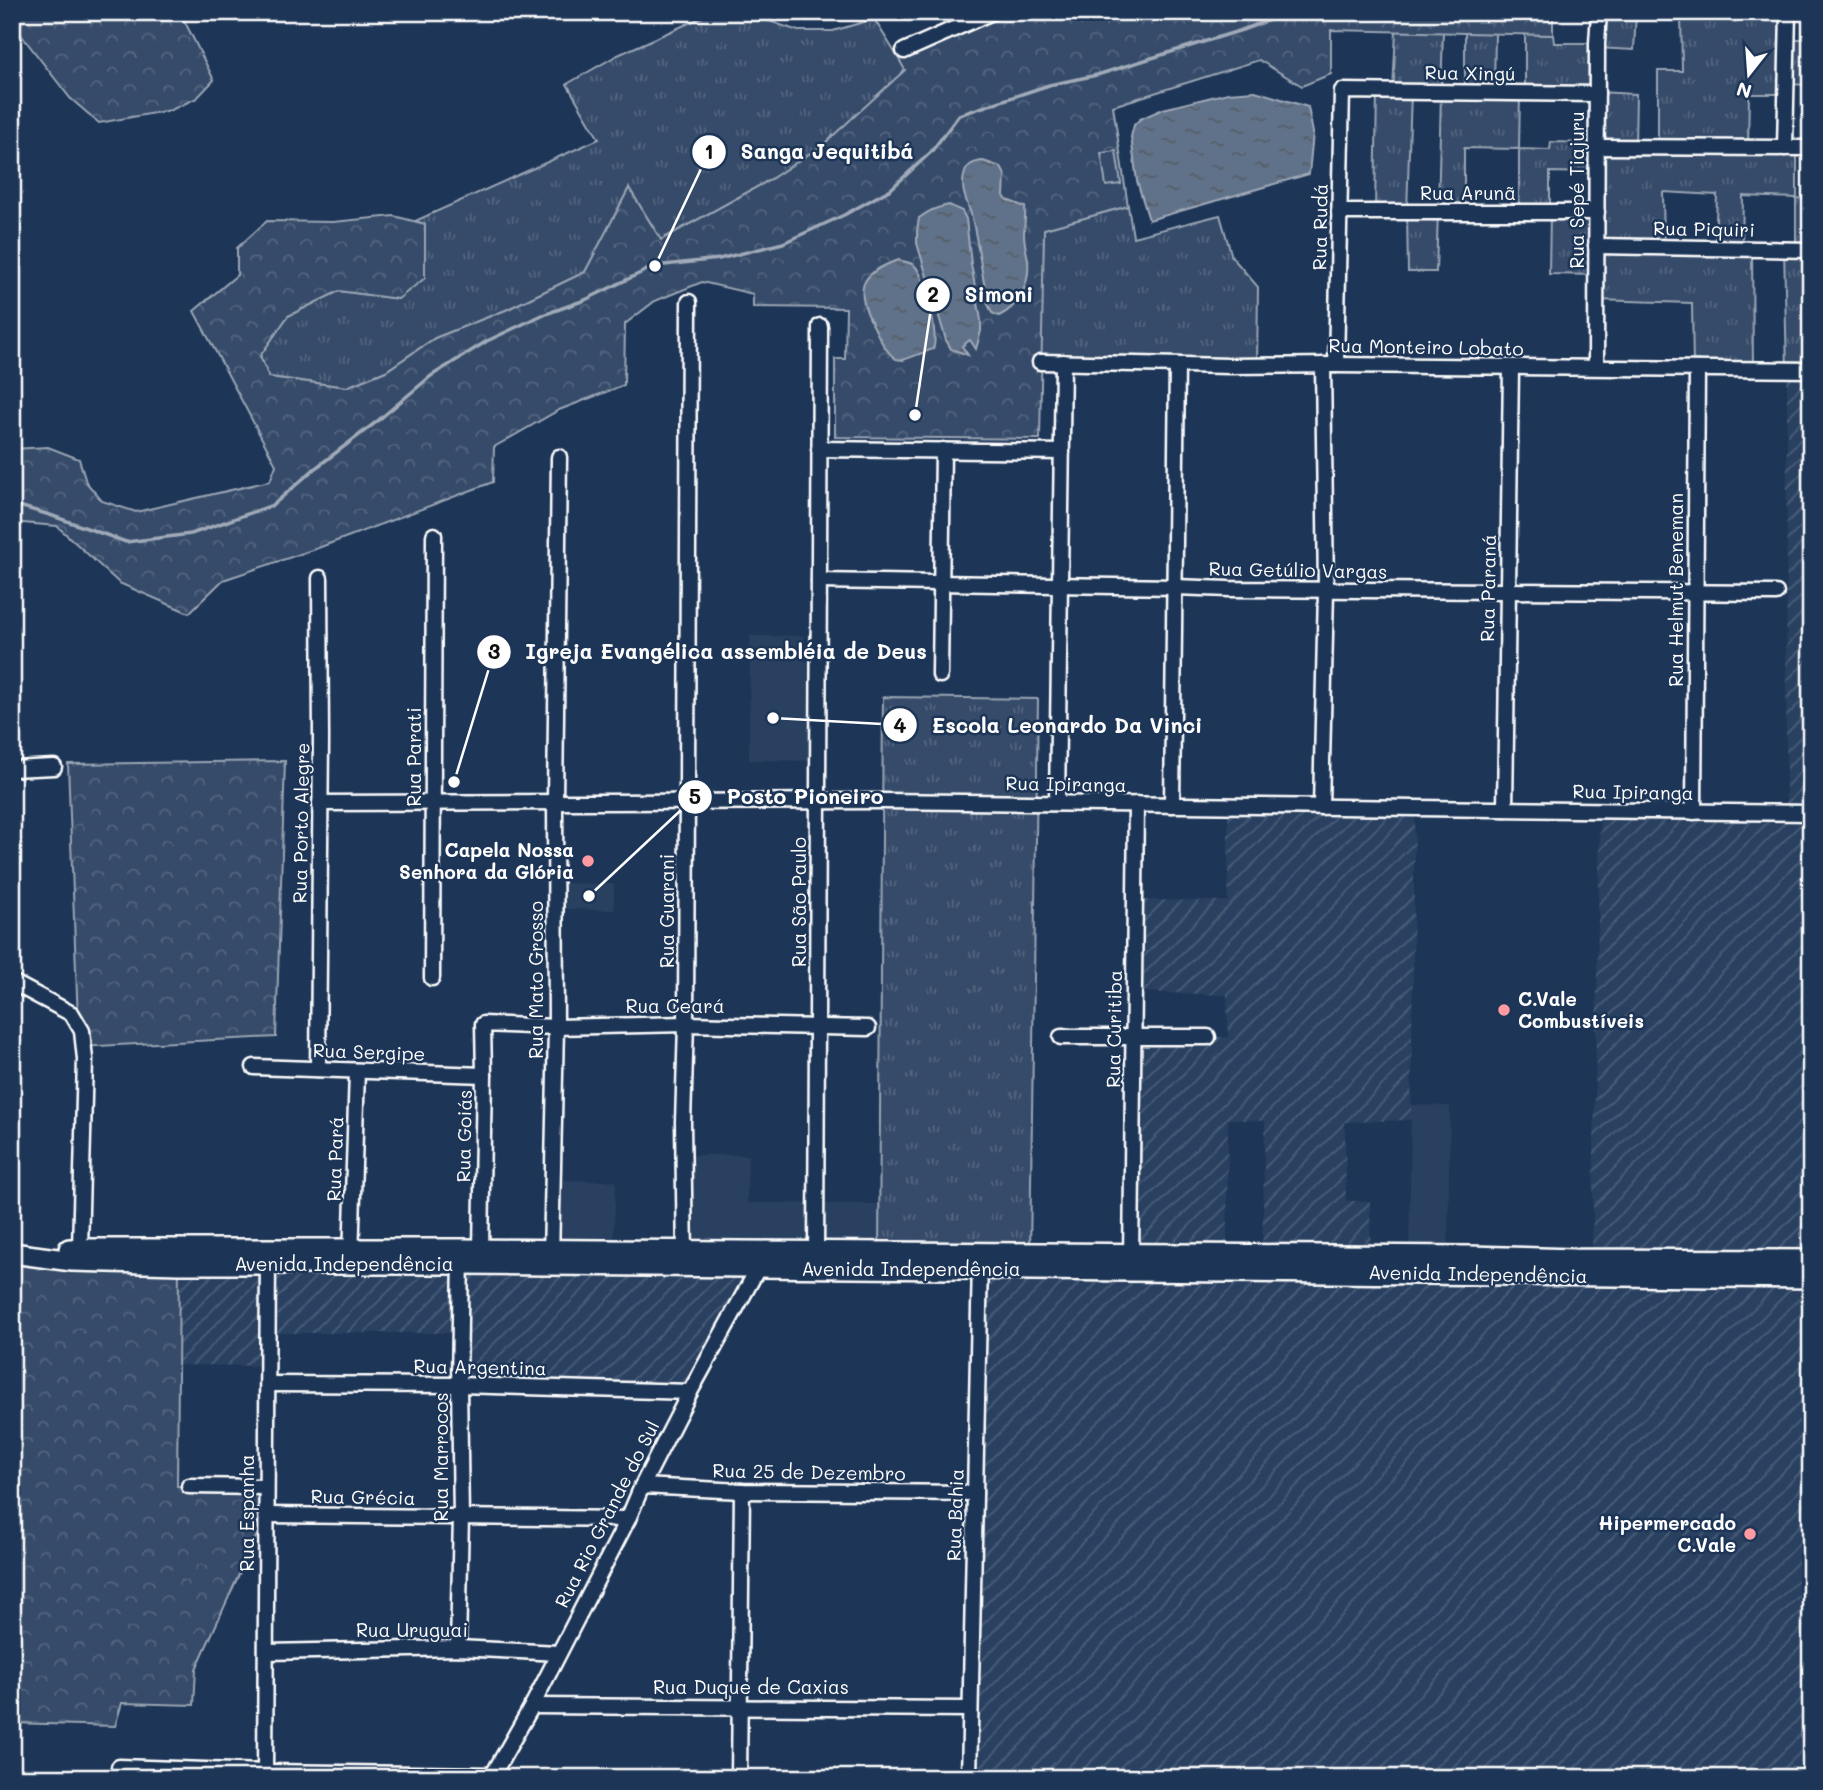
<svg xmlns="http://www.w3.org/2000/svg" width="1823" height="1790" font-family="Mali,sans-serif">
  <defs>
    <pattern id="industrial-furrows" width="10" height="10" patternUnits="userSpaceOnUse" patternTransform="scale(1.75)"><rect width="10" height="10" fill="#2a4161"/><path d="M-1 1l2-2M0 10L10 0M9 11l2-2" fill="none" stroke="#4a5e79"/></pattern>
    <pattern id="grass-tufts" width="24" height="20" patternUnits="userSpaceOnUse" patternTransform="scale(1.75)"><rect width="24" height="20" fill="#364b69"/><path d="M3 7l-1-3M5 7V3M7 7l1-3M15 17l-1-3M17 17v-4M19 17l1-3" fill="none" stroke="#546680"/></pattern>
    <pattern id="forest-crowns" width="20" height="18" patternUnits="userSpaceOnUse" patternTransform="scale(1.75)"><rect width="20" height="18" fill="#364b69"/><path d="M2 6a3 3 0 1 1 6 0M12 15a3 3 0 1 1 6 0" fill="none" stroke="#546680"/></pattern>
    <pattern id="water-ripples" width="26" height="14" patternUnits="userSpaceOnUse" patternTransform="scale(1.75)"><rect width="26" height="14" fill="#617289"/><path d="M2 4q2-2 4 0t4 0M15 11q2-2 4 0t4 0" fill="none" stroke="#555d67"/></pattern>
  </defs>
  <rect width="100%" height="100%" fill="#1d3557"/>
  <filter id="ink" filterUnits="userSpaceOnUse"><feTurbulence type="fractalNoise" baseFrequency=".0143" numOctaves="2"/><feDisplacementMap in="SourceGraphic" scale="14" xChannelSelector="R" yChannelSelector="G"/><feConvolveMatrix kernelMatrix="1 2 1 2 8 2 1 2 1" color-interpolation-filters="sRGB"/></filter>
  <g filter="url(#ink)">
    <g fill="#2a4161">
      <path d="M750 636H804V661L819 662V761L749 760Z"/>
      <path d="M563 883 614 884V910L564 909Z"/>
      <path d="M1411 1105 1450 1106 1448 1256 1409 1257Z"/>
      <path d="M684 1155H748L747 1203 879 1204V1253L685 1251Z"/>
      <path d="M554 1180 616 1181 613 1251 551 1250Z"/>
    </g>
    <g fill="url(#industrial-furrows)">
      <path d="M1787 370H1811V1260L1592 1259 1600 811 1786 813Z"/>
      <path d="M1228 806 1415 808 1411 1120 1345 1122 1346 1201H1370L1371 1256H1262L1265 1121 1228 1119 1227 1256 1131 1255 1133 1037H1228L1227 995 1134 992 1135 900 1228 901Z"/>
      <path d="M179 1264 758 1268 690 1392 459 1385V1333H268V1366L178 1365Z"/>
      <path d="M980 1269 1811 1278V1778H969Z"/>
    </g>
    <g fill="url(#grass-tufts)" stroke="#9aa5b4" stroke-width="2" fill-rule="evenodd">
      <path d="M1597 12H1636L1634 50 1597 48V92L1636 94 1635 147H1658V71H1682L1681 12H1788V39H1811V85L1786 84 1785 94H1749L1748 148H1797V198L1811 199V370H1787L1784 249H1796V198L1743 196 1742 248 1752 249 1753 369H1693L1692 303 1596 300V275L1549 274 1550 212H1519V149L1464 148V212H1438L1436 272H1408L1407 212H1375L1377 91H1393L1396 31 1443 32 1441 92H1465V33H1495L1494 92 1520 93 1519 149 1550 150 1551 142 1597 143V94L1525 93V34L1553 35 1554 43H1596ZM1411 92 1441 93 1438 212H1407ZM1550 172 1597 173V211L1550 212ZM1663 192 1717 195 1715 248 1664 247Z"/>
      <path d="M709 14 752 15 798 31H833L874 19 906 70 824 144 768 181 661 240 629 188 585 272 506 310 435 338 386 371 347 387 269 377 260 356 288 316 339 291 398 299 425 224 415 221 599 139 567 84 618 55Z"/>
      <path d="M1128 206 1133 237 1220 215 1232 257 1258 287 1257 366 1040 362 1044 229Z"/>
      <path d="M883 697 1038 699 1030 1254 879 1253Z"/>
    </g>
    <g fill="url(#forest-crowns)" stroke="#9aa5b4" stroke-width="2">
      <path d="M12 12H180L214 80 197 98 171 110 99 123 70 98 12 23Z"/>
      <path d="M992 12H1553V35L1331 30V74L1302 86 1259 60 1113 106 1128 206 1044 229 1040 439 835 437V359H845L846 308 753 307V294L702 282 655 301 625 324 624 385 559 410 494 447 493 482 318 548 223 580 189 613 119 583 57 526 12 522V449L48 447 79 459 86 482 102 501 136 512 270 481 276 465 194 311 237 275V248L267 221 333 222 394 216 425 224V278L398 299 339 291 288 316 260 356 269 377 347 387 386 371 435 338 506 310 585 272 629 188 661 240 768 181 824 144 905 70 896 54Z"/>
      <path d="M285 761 276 1037 79 1047 68 764Z"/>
      <path d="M12 1253 179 1264 177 1486 266 1487V1515L196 1669 194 1705 122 1703 115 1726 12 1723Z"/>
    </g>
    <path fill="#364b69" stroke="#9aa5b4" stroke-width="2" d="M1116 151 1121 184 1106 186 1101 153Z"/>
    <g fill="url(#water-ripples)" stroke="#a0aab8" stroke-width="2">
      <path d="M1255 91 1308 107 1313 133 1309 174 1149 220 1137 181 1131 137 1134 125 1140 119 1163 109 1228 93Z"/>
      <path d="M983 161 1001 167 1005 175 1004 196 1007 200 1025 207C1026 216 1024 225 1024 234 1024 243 1027 252 1028 261 1030 283 1020 306 999 316L992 313 988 304C982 276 979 247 972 218 969 204 960 192 964 176 966 165 973 162 983 161Z"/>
      <path d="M949 205 962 211 966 219 971 264 981 320V331L976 349 970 340 962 346 968 355 951 349 946 340 917 243V231L919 218C928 211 937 207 949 205Z"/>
      <path d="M899 260C905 262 911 262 915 266 925 277 939 336 933 349L903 360 896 359C885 351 880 339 874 327 854 290 858 273 899 260Z"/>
    </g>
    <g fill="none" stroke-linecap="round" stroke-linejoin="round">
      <path stroke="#a0aab8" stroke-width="3.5" d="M12 504 50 515 126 542 191 534 273 505 313 470 375 423 431 376 487 341 540 316 585 300 655 266 719 259 783 243 844 215 891 189 931 152 959 115 1049 85 1097 75 1242 30 1291 12"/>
      <g stroke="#fff" stroke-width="19">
        <g id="minor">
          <path d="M904 51 992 12"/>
          <path d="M1597 147 1811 148"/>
          <path d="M1785 148 1788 12"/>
          <path d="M1339 212H1597"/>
          <path d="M1596 246 1811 250"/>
          <path d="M1040 362 1230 366 1336 365 1811 370"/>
          <path d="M1336 365 1342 91 1597 94"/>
          <path d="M1596 367 1597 43 1599 12"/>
          <path d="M819 449 1062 452"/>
          <path d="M819 581 1175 587 1229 589 1776 593"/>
          <path d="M940 675 943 450"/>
          <path d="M12 769 54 767"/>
          <path d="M320 803 882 801 1811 813"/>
          <path d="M1057 803 1063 362"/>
          <path d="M1172 805 1177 365"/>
          <path d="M1321 807 1326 590 1323 365"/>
          <path d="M1505 809 1511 367"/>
          <path d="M1694 812 1697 369"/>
          <path d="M432 978 434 535"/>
          <path d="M12 982 72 1014 82 1031 85 1059 80 1248"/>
          <path d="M1061 1037H1208"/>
          <path d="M254 1067 484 1075"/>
          <path d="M318 1069 321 739 320 578"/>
          <path d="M481 1249 484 1075 483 1024 556 1027 686 1024 868 1028"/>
          <path d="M351 1258 357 1071"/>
          <path d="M551 1258 556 1027 555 802 559 457"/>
          <path d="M685 1259 683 1122 686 1024 689 302"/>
          <path d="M816 1259 820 326"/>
          <path d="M1131 1261 1136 804"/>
          <path d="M268 1384 459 1385 690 1392"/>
          <path d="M189 1486 266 1487"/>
          <path d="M642 1486 742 1491 975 1493"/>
          <path d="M266 1515 628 1519"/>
          <path d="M458 1648 461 1517 459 1385 461 1254"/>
          <path d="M267 1652 458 1648 558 1653"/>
          <path d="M532 1706 970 1709"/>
          <path d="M119 1767 266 1772 493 1775"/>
          <path d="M265 1778 268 1254"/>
          <path d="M491 1778 532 1706 628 1519 642 1486 690 1392 762 1261"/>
          <path d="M739 1778 742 1491"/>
          <path d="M969 1778 980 1261"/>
        </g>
      </g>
      <g stroke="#fff" stroke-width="24">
        <g id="major">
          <path d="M69 1249H461L1469 1256 1574 1259 1811 1260"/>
          <path d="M12 1253 72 1261 179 1264H461L1811 1278"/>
        </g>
      </g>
      <use href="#minor" stroke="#1d3557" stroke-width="14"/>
      <use href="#major" stroke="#1d3557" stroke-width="19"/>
    </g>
  </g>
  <g fill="#ff9aa2" stroke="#1d3557" stroke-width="2.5">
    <circle cx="588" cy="861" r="7"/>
    <circle cx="1504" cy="1010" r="7"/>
    <circle cx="1750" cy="1534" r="7"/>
  </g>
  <g text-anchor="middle" stroke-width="5" stroke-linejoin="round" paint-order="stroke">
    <g font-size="19" fill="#fff" stroke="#1d3557">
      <text transform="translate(1470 73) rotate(1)" y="7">Rua Xingú</text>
      <text transform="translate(1577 190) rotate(-90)" y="7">Rua Sepé Tiajuru</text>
      <text x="1468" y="200">Rua Arunã</text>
      <text transform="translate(1320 227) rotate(-89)" y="7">Rua Rudá</text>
      <text transform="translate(1704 229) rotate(1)" y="7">Rua Piquiri</text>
      <text transform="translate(1426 347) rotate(1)" y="7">Rua Monteiro Lobato</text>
      <text transform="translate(1298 570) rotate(1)" y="7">Rua Getúlio Vargas</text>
      <text transform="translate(1488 588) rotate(-89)" y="7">Rua Paraná</text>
      <text transform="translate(1676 590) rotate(-90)" y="7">Rua Helmut Beneman</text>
      <text transform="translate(414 757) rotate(-90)" y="7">Rua Parati</text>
      <text transform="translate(1066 784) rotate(1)" y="7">Rua Ipiranga</text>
      <text transform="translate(1633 792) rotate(1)" y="7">Rua Ipiranga</text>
      <text transform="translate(301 823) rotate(-89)" y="7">Rua Porto Alegre</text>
      <text transform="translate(799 902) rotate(-90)" y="7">Rua São Paulo</text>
      <text transform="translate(667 911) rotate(-90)" y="7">Rua Guarani</text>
      <text transform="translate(536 980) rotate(-90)" y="7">Rua Mato Grosso</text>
      <text x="675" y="1013">Rua Ceará</text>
      <text transform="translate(1114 1029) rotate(-89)" y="7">Rua Curitiba</text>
      <text transform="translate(369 1052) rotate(2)" y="7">Rua Sergipe</text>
      <text transform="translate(464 1136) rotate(-89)" y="7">Rua Goiás</text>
      <text transform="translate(335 1159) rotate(-88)" y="7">Rua Pará</text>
      <text x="344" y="1271">Avenida Independência</text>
      <text x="911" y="1276">Avenida Independência</text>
      <text transform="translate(1478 1274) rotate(1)" y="7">Avenida Independência</text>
      <text transform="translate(480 1367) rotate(1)" y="7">Rua Argentina</text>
      <text transform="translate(441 1457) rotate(-90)" y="7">Rua Marrocos</text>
      <text transform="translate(809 1472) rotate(1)" y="7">Rua 25 de Dezembro</text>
      <text transform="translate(363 1497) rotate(1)" y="7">Rua Grécia</text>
      <text transform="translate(247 1513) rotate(-90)" y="7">Rua Espanha</text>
      <text transform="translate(607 1514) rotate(-63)" y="7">Rua Rio Grande do Sul</text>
      <text transform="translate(955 1515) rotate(-88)" y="7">Rua Bahia</text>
      <text x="412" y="1637">Rua Uruguai</text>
      <text x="751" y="1694">Rua Duque de Caxias</text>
    </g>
    <g font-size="19" font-weight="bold" fill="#fff" stroke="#1d3557" text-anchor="end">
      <text x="574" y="857">Capela Nossa<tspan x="574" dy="22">Senhora da Glória</tspan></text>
      <text x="1518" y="1006" text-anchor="start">C.Vale<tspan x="1518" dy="22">Combustíveis</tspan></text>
      <text x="1736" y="1530">Hipermercado<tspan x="1736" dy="22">C.Vale</tspan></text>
    </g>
  </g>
  <path fill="none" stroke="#fff" stroke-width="2.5" d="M655 266L709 152M915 415L933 295M454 782L494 652M773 718L900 725M589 896L695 797"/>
  <g fill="#fff" stroke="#1d3557" stroke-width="2.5">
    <circle cx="655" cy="266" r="7"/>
    <circle cx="915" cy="415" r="7"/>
    <circle cx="454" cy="782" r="7"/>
    <circle cx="773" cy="718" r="7"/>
    <circle cx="589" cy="896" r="7"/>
    <circle cx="709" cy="152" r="18"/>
    <circle cx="933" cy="295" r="18"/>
    <circle cx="494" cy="652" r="18"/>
    <circle cx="900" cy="725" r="18"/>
    <circle cx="695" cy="797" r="18"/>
  </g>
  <g font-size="21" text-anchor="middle" font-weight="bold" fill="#111">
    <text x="709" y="159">1</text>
    <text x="933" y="302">2</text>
    <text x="494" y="659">3</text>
    <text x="900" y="733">4</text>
    <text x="695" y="804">5</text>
  </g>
  <g font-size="21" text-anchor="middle" font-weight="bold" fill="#fff" stroke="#1d3557" stroke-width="5" stroke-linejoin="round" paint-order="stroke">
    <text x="827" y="159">Sanga Jequitibá</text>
    <text x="999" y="302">Simoni</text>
    <text x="726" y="659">Igreja Evangélica assembléia de Deus</text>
    <text x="1067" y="733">Escola Leonardo Da Vinci</text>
    <text x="805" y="804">Posto Pioneiro</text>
  </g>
  <rect width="1823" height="1790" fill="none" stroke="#1d3557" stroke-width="42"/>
  <rect x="21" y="21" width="1781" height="1748" fill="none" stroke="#fff" stroke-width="2.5" filter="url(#ink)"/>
  <g transform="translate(1749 74) rotate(197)" stroke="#1d3557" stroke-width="5" paint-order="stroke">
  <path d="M0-5L12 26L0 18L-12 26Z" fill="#ffffff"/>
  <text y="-10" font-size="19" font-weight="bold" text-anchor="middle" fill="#ffffff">N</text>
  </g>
</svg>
